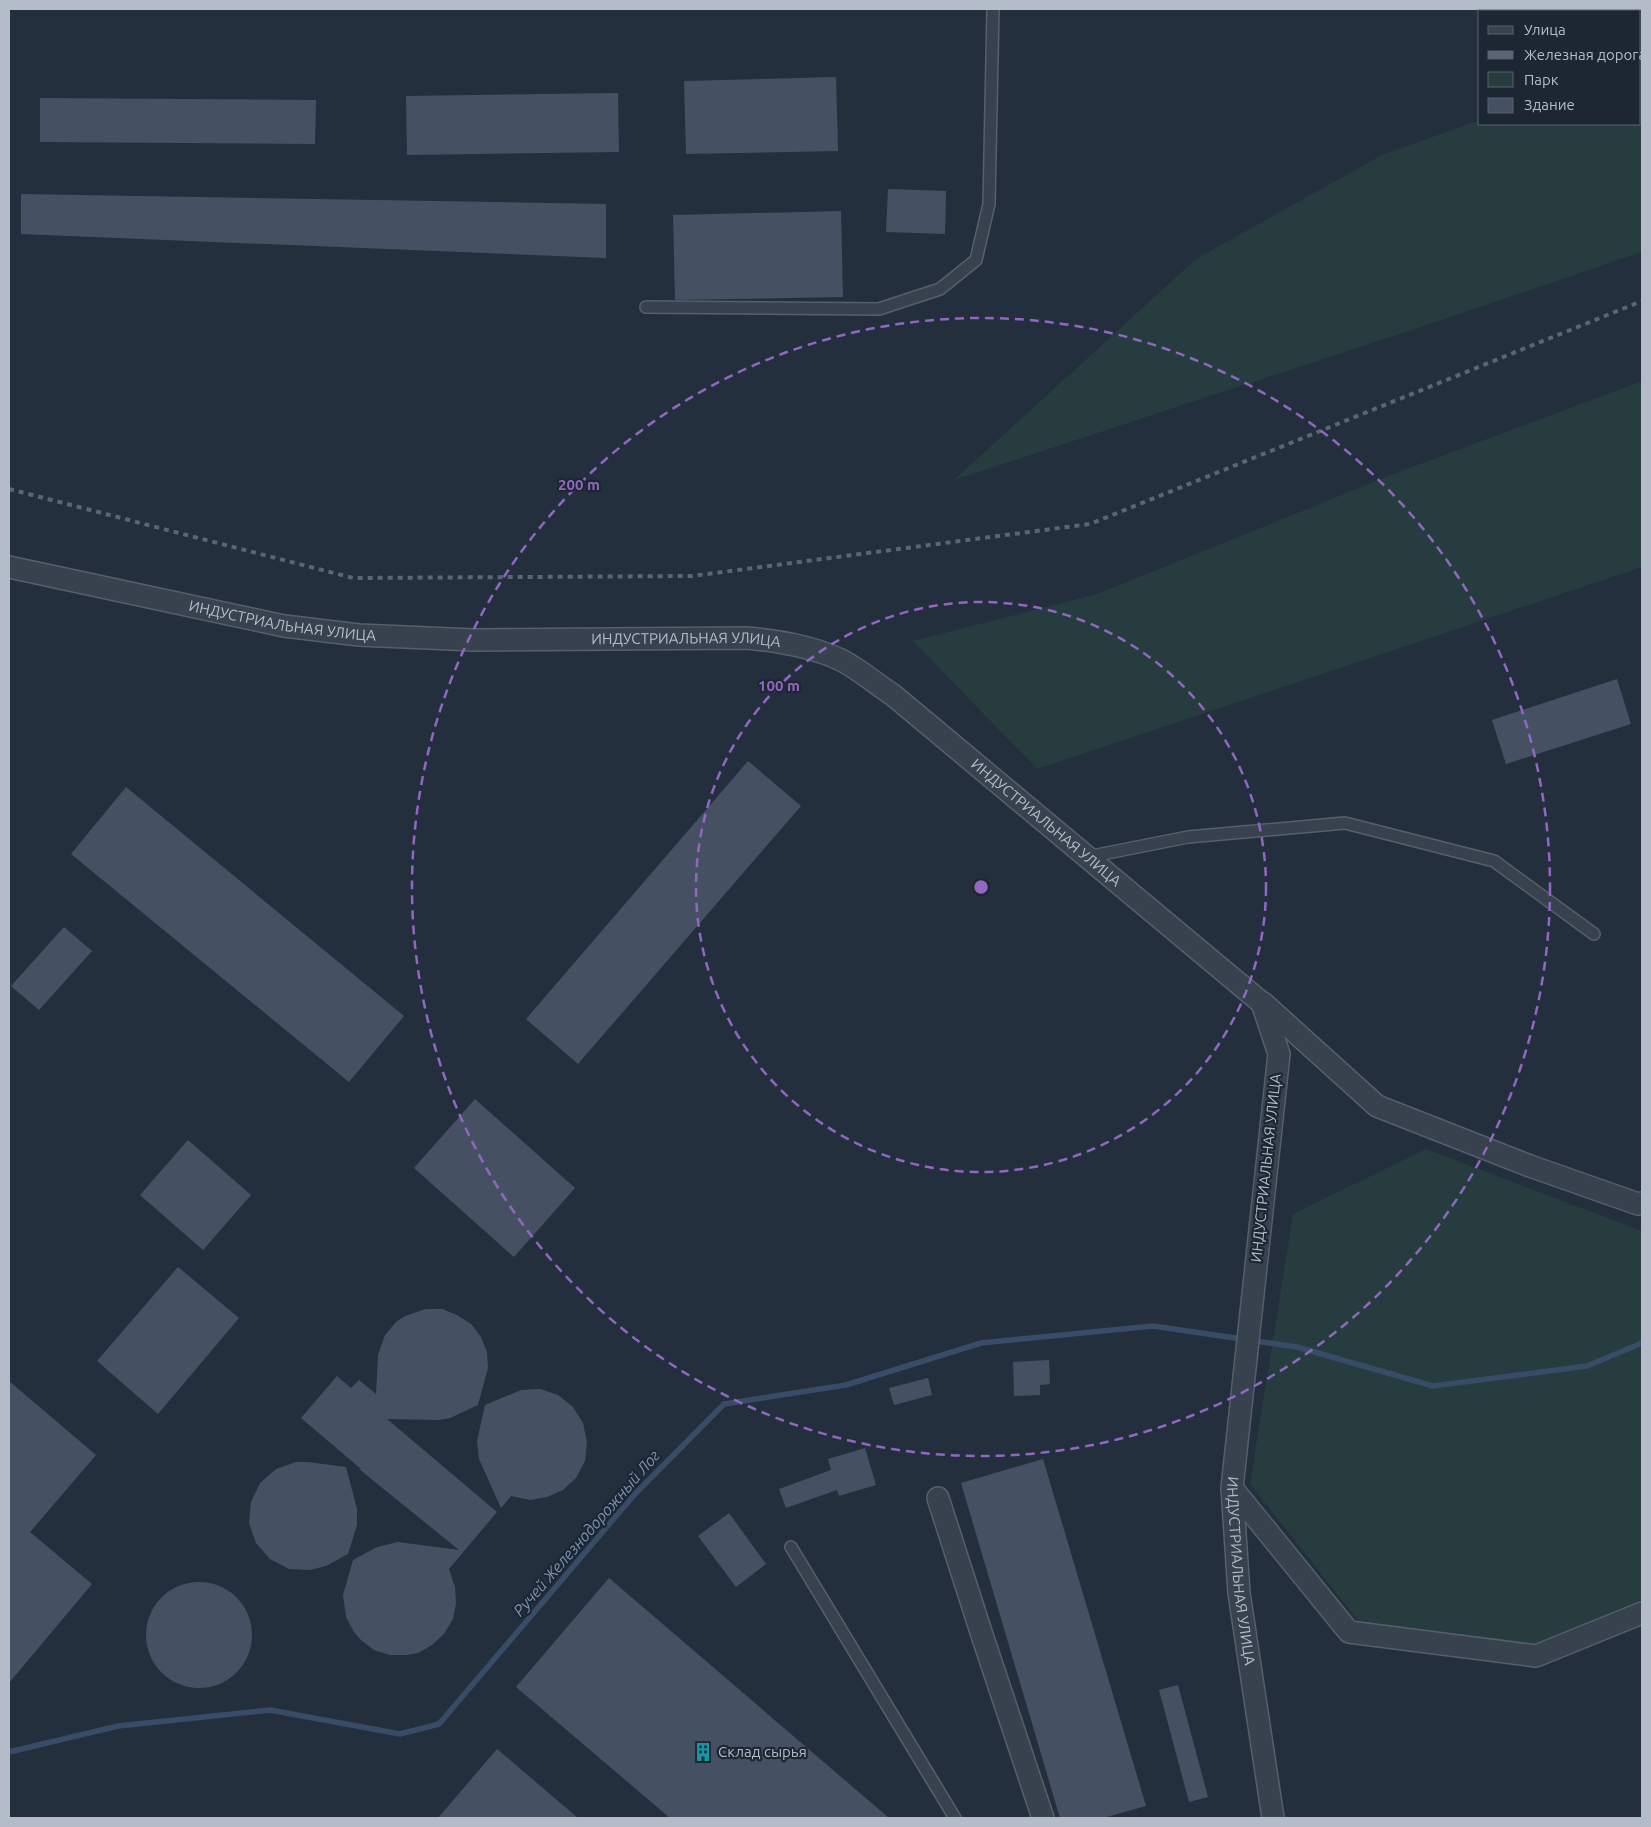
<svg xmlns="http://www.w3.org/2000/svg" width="1651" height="1827" font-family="Ubuntu,sans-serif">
  <rect width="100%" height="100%" fill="#242f3e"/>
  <g fill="#263c3f">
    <path d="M1642 61V252L1412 330 954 480 1196 259 1382 155 1480 120V124H1640V62Z"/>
    <path d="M1642 381V567L1037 769 913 641 1097 594 1396 473Z"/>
    <path d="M1426 1149 1642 1231V1613L1536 1656 1369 1634 1250 1484 1293 1214Z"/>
  </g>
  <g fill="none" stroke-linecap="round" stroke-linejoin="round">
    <path stroke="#394c67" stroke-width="5.5" d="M9 1752 118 1726 270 1710 400 1734 439 1724 634 1495 724 1404 846 1385 981 1343 1153 1326 1297 1347 1433 1386 1587 1366 1642 1343"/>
  </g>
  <g fill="#455162">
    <path d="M836 77 838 151 686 154 684 81Z"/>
    <path d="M618 93 619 152 407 155 406 96Z"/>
    <path d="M40 98 316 100 315 144 40 142Z"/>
    <path d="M888 189 946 191 945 234 886 232Z"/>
    <path d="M21 194 606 204V258L21 234Z"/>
    <path d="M841 211 843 297 675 300 673 215Z"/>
    <path d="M1617 679 1631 724 1506 764 1492 720Z"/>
    <path d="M748 761 801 806 578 1064 526 1019Z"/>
    <path d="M126 787 404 1016 349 1082 71 854Z"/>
    <path d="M64 927 92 951 39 1010 11 986Z"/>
    <path d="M475 1099 575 1188 514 1257 414 1168Z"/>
    <path d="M188 1140 251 1195 203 1250 140 1195Z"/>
    <path d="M178 1267 239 1318 158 1414 97 1361Z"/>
    <path d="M426 1309H442L457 1315 471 1324 481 1337 487 1352 488 1368 478 1405 450 1418 439 1420 387 1419 497 1512 449 1569 455 1587 456 1603 453 1619 444 1634 432 1645 418 1653 407 1655H390L374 1650 361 1640 354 1632 346 1617 343 1595 353 1560 377 1547 398 1542 459 1550 359 1469H361L301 1418 337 1376 351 1388 359 1380 376 1394 378 1355 385 1335 396 1322 405 1316Z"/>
    <path d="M1049 1360 1050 1384 1040 1385V1395L1014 1396 1013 1362Z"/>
    <path d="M928 1378 932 1395 894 1405 889 1388Z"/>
    <path d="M9 1381 96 1455 30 1532 92 1584 9 1683Z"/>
    <path d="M540 1389 558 1395 573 1407 583 1423 587 1442 585 1461 576 1478 563 1490 547 1497 530 1500 511 1496 501 1508 479 1459 477 1441 485 1405 521 1390Z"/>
    <path d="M865 1448 876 1485 839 1496 837 1490 786 1508 779 1489 831 1470 828 1459Z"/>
    <path d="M1043 1459 1146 1806 1103 1818H1060L961 1483Z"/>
    <path d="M296 1462H307L346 1467 357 1509V1525L348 1554 326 1566 310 1570 289 1569 270 1559 256 1543 249 1523 251 1502 260 1483 276 1469Z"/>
    <path d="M729 1513 766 1564 736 1587 698 1536Z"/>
    <path d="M609 1578 889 1818H670L516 1687Z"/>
    <circle cx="199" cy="1635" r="53"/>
    <path d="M1178 1685 1208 1797 1189 1802 1159 1690Z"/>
    <path d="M497 1749 578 1818H438Z"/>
  </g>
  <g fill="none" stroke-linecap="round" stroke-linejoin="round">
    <g stroke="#565f6c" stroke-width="14">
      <g id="service">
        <path d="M646 307 879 309 940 289 976 260 989 204 993 9"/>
        <path d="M1087 857 1188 837 1345 823 1494 861 1594 934"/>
        <path d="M791 1547 955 1818"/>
      </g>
    </g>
    <g stroke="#565f6c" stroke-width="24">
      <g id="minor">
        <path id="s1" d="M9 567 284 626 359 635 474 640 746 638C778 641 812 646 841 660 859 669 876 684 893 695L1262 1003 1279 1054 1232 1488 1239 1593 1273 1818"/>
        <path d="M1263 1003 1377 1106 1530 1166 1638 1204 1642 1203"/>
        <path d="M1232 1488 1349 1632 1536 1656 1642 1613"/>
        <path d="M938 1498 982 1635 1043 1818"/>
      </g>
    </g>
    <use href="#service" stroke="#38414e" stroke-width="11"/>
    <use href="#minor" stroke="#38414e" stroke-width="21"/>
    <path stroke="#5a6575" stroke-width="4" stroke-dasharray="5 5" stroke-linecap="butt" d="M9 489 353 578 692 576 1090 524 1642 301"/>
  </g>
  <g fill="none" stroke="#9266c3" stroke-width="2.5" stroke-dasharray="9 6">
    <circle cx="981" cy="887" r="285"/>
    <circle cx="981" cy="887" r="569"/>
  </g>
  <defs>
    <g id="building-bare" transform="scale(1.5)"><path d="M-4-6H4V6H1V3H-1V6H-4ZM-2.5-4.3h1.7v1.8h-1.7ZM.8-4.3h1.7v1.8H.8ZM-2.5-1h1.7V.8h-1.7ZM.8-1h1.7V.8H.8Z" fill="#0f9aa8" stroke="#1d2633" stroke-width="2.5" paint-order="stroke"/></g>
  </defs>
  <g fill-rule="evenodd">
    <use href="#building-bare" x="703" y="1752"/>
  </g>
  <g text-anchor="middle" stroke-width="4.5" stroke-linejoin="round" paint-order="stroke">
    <g font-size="15" fill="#b4bcc9" stroke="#1d2633">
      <text dy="5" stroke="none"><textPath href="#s1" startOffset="279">ИНДУСТРИАЛЬНАЯ УЛИЦА</textPath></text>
      <text dy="5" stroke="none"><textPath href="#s1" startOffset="684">ИНДУСТРИАЛЬНАЯ УЛИЦА</textPath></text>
      <text dy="5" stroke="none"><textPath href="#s1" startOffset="1104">ИНДУСТРИАЛЬНАЯ УЛИЦА</textPath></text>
      <text transform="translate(1266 1168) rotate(-84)" y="5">ИНДУСТРИАЛЬНАЯ УЛИЦА</text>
      <text dy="5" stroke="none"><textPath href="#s1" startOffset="1959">ИНДУСТРИАЛЬНАЯ УЛИЦА</textPath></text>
    </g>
    <g font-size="15" fill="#b4bcc9" stroke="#1d2633" text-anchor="start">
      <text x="718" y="1757">Склад сырья</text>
    </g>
    <g font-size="16" font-style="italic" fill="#7c92b1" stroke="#1d2633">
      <text transform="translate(586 1533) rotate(-49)" y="6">Ручей Железнодорожный Лог</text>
    </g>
  </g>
  <circle cx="981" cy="887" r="8" fill="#9266c3" stroke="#1d2633" stroke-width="2.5"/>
  <g font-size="15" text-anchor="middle" font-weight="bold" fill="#9266c3" stroke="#1d2633" stroke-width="4.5" stroke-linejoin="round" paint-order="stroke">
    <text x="579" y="490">200 m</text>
    <text x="779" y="691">100 m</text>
  </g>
  <rect width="1651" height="1827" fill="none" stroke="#b4bcc9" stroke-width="20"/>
  <rect x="1478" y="10" width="162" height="115" fill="#1d2633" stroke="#59626f"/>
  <rect x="1488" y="26" width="25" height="8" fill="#38414e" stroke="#59626f"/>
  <text x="1524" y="35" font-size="15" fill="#b4bcc9">Улица</text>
  <rect x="1488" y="51" width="25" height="8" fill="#5a6575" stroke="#59626f"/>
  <text x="1524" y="60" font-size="15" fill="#b4bcc9">Железная дорога</text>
  <rect x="1488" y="72" width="25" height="15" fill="#263c3f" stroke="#59626f"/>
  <text x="1524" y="85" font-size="15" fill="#b4bcc9">Парк</text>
  <rect x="1488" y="98" width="25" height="15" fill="#455162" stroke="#59626f"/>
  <text x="1524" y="110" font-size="15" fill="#b4bcc9">Здание</text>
</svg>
